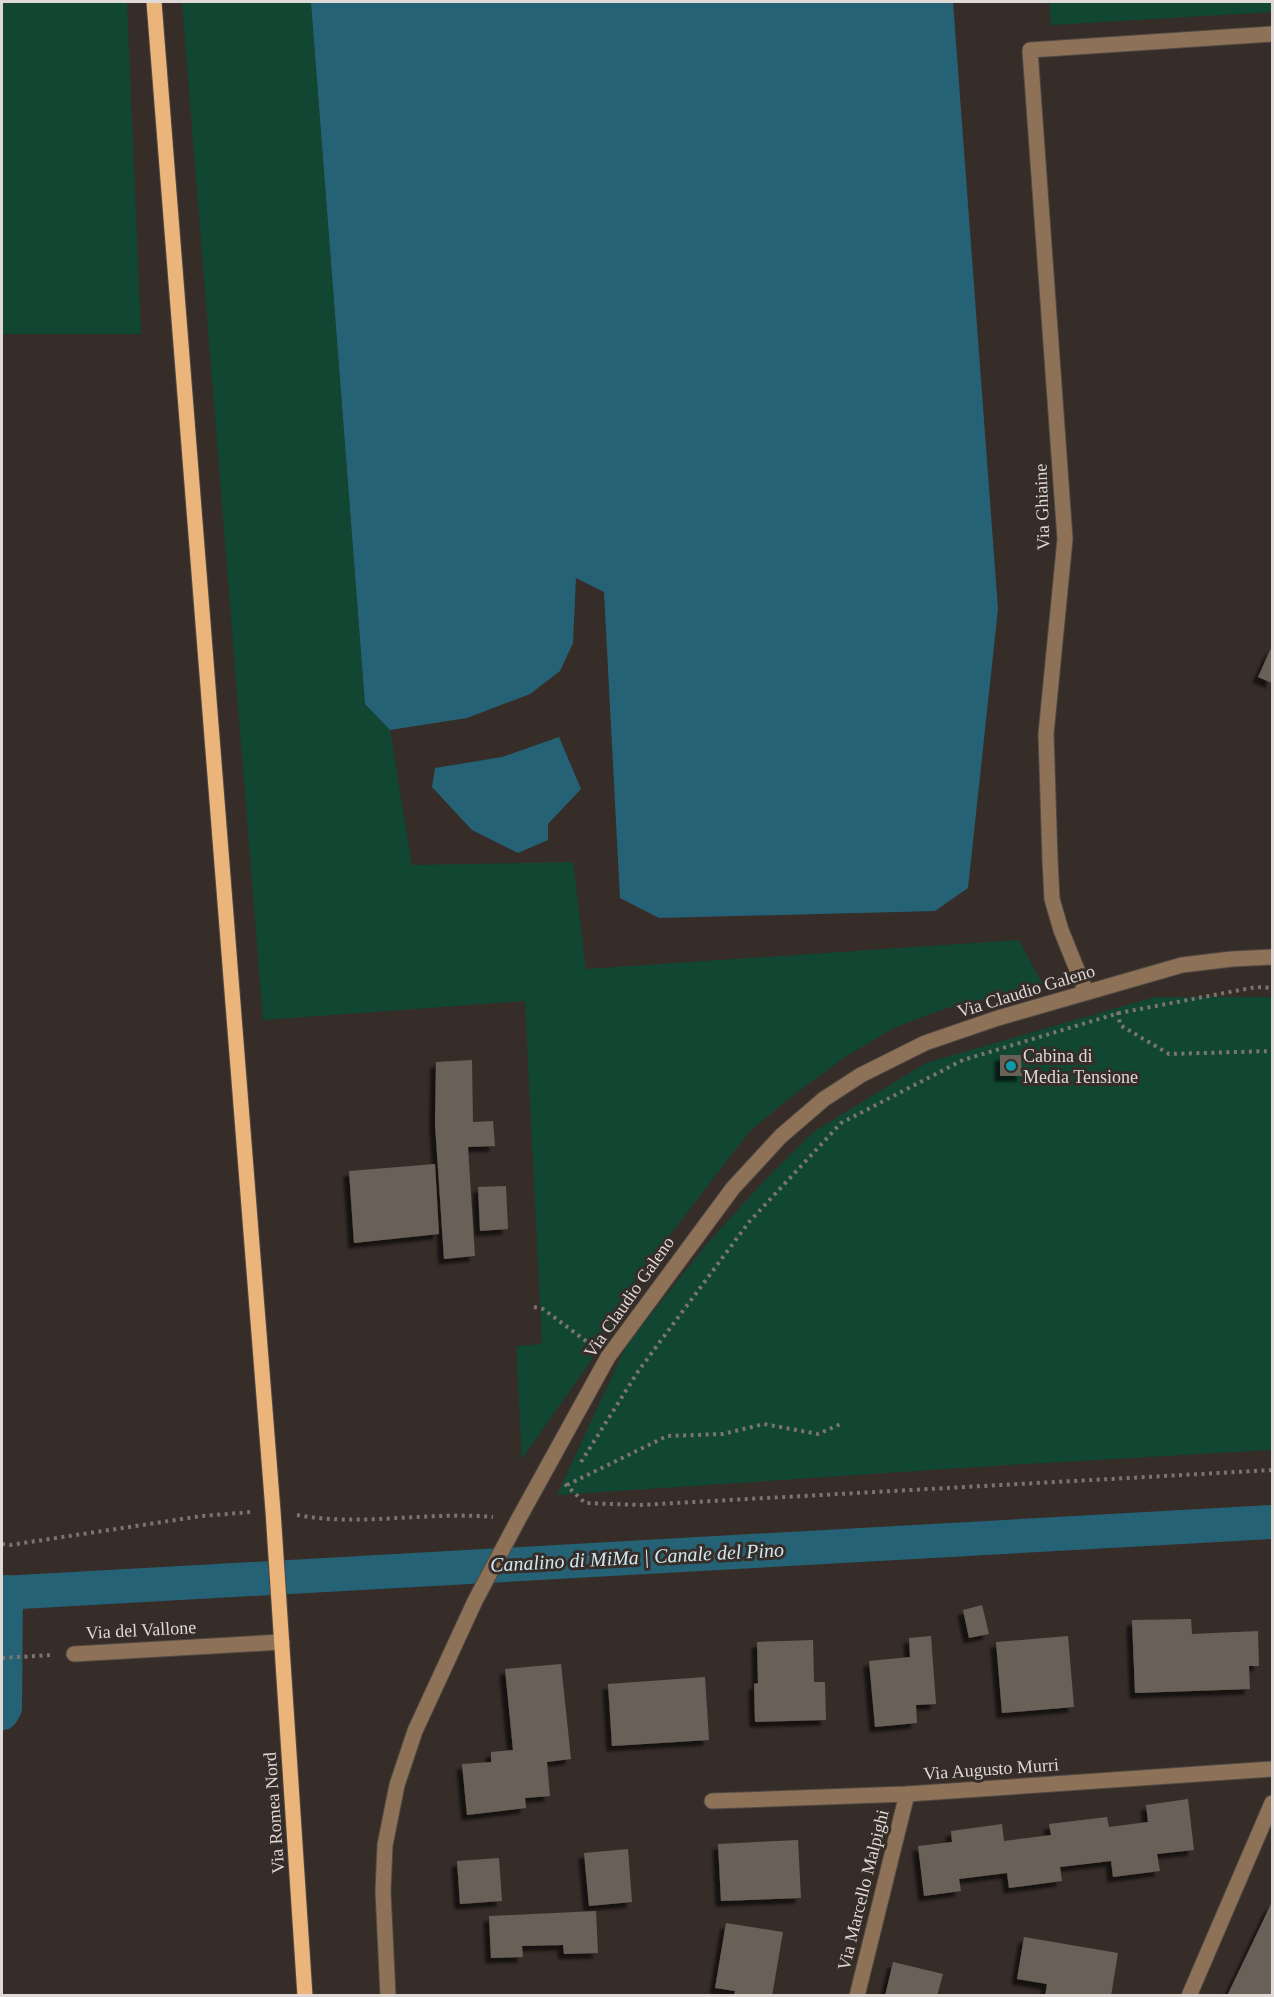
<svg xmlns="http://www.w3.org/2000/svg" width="1274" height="1997" font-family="Georgia,serif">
  <defs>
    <filter id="shadow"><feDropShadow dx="-5.5" dy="5.5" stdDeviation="1.5" flood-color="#0009"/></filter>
  </defs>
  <rect width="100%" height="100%" fill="#362d29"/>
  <g fill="#104632">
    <path d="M2 2H127L141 334H2Z"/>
    <path d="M182 2H311L365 704 390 730 412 865 573 862 586 969 1019 940 1045 989 989 998 944 1009 896 1027 845 1057 787 1100 749 1132 636 1279 590 1362 522 1459 516 1346 542 1344 525 1001 263 1020Z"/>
    <path d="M1049 2H1272V12L1051 25Z"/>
    <path d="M1155 997H1272V1450L1007 1465 557 1495 626 1346 705 1246 762 1183 813 1132 926 1063Z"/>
  </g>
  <g fill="#266275">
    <path d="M311 2H953L998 609 968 888 935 911 659 918 620 898 604 592 576 578 573 643 560 671 530 694 467 718 390 730 365 704Z"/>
    <path d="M559 737 581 789 548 824V840L518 853 472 830 432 787 435 768 502 757Z"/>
  </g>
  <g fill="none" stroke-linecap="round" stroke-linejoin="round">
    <g stroke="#266275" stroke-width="34">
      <path d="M2 1593 1272 1522"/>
      <path d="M2 1713 5 1708 6 1592"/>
    </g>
  </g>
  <g fill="#696059" filter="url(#shadow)">
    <path d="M1272 646V683L1258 677Z"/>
    <path d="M1000 1055H1021L1022 1076H1000Z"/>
    <path d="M472 1060 473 1122 493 1121 495 1146 468 1147 475 1256 444 1259 435 1124 436 1062Z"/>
    <path d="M435 1164 439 1234 354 1243 349 1171Z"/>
    <path d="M506 1186 508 1229 480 1231 478 1187Z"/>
    <path d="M982 1605 989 1634 969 1638 963 1610Z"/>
    <path d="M1191 1619 1192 1634 1258 1631 1259 1666H1249L1250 1689 1135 1693 1132 1620Z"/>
    <path d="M931 1636 936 1704 916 1705 917 1723 875 1727 869 1661 910 1657 909 1638Z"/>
    <path d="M1068 1636 1074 1707 1002 1713 996 1642Z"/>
    <path d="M813 1640 814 1682H825L826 1720 755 1722 754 1684 758 1683 757 1642Z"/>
    <path d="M561 1664 571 1759 547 1762 550 1796 525 1798 526 1808 467 1815 462 1764 491 1762V1752L513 1750 505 1669Z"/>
    <path d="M705 1677 709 1740 612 1746 608 1684Z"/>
    <path d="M1188 1799 1194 1850 1157 1854 1160 1871 1113 1877 1111 1861 1060 1867 1062 1881 1009 1888 1007 1873 959 1879 961 1891 924 1896 918 1846 952 1842 951 1831 1002 1824 1004 1841 1051 1835 1049 1824 1107 1817 1109 1827 1148 1822 1146 1805Z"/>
    <path d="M798 1840 801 1898 721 1901 718 1844Z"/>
    <path d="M628 1849 632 1902 589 1906 584 1853Z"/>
    <path d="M499 1858 502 1901 460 1904 457 1861Z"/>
    <path d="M1272 1902V1996H1227Z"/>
    <path d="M596 1911 598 1953 564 1954 563 1945 522 1946 523 1957 491 1958 489 1916Z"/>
    <path d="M726 1923 783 1932 772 1996H734L735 1991 715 1988Z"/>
    <path d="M1024 1937 1118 1953 1111 1996H1045L1047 1984 1017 1979Z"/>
    <path d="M893 1962 943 1974 937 1996H885Z"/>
  </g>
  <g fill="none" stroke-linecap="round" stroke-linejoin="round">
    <g stroke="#514945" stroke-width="17">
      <g id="minor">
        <path d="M1086 992 1061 930 1052 899 1050 860 1046 734 1065 539 1030 50 1272 34"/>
        <path d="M74 1654 282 1642"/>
        <path d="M712 1801 907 1794 1272 1769"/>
        <path d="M388 1996 383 1891 385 1845 397 1785 415 1731 475 1601 518 1520 608 1357 733 1188 781 1136 824 1099 861 1075 925 1043 998 1018 1182 965 1232 959 1272 957"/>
        <path d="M857 1996 907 1794"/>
        <path d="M1189 1996 1272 1803"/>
      </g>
    </g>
    <g stroke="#514945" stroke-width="17">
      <path id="major" d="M154 2 273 1511 305 1996"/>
    </g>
    <g stroke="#7c7471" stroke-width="4" stroke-dasharray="3 4.5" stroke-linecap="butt">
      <path d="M1118 1012 1120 1025 1169 1054 1272 1051"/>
      <path d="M534 1307 543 1309 590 1344"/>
      <path d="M581 1462 639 1370 749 1222 841 1123 963 1060 1119 1013 1256 987 1272 988"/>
      <path d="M565 1484 585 1503 640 1505 1272 1470"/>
      <path d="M567 1485 667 1436 723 1434 764 1424 818 1434 843 1423"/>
      <path d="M297 1515C361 1527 428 1511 493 1517"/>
      <path d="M2 1544 10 1545 202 1516 251 1512"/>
      <path d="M2 1658 52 1655"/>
    </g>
    <use href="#minor" stroke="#8d7257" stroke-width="15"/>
    <use href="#major" stroke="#eab47b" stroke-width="15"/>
  </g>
  <circle fill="#0f9aa8" stroke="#362d29" stroke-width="2" cx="1011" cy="1066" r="6"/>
  <g text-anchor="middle" stroke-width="6" stroke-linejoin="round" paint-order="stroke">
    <g font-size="18" fill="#dfd9d7" stroke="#362d29">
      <text transform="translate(1042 507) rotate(-92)" y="6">Via Ghiaine</text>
      <text transform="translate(1026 991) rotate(-17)" y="6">Via Claudio Galeno</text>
      <text transform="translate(629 1297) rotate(-55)" y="6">Via Claudio Galeno</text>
      <text transform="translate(141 1630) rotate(-3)" y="6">Via del Vallone</text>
      <text transform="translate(991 1769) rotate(-4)" y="6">Via Augusto Murri</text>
      <text transform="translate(274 1813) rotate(-94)" y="6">Via Romea Nord</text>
      <text transform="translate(863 1890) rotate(-76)" y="6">Via Marcello Malpighi</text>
    </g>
    <g font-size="18" fill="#dfd9d7" stroke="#362d29" text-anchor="start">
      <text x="1023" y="1062">Cabina di<tspan x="1023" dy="21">Media Tensione</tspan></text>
    </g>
    <g font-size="20" font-style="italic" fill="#d0e9f2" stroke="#362d29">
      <text transform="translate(637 1557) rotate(-3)" y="7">Canalino di MiMa | Canale del Pino</text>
    </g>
  </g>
  <rect width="1274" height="1997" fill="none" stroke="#dfd9d7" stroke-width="6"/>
</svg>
